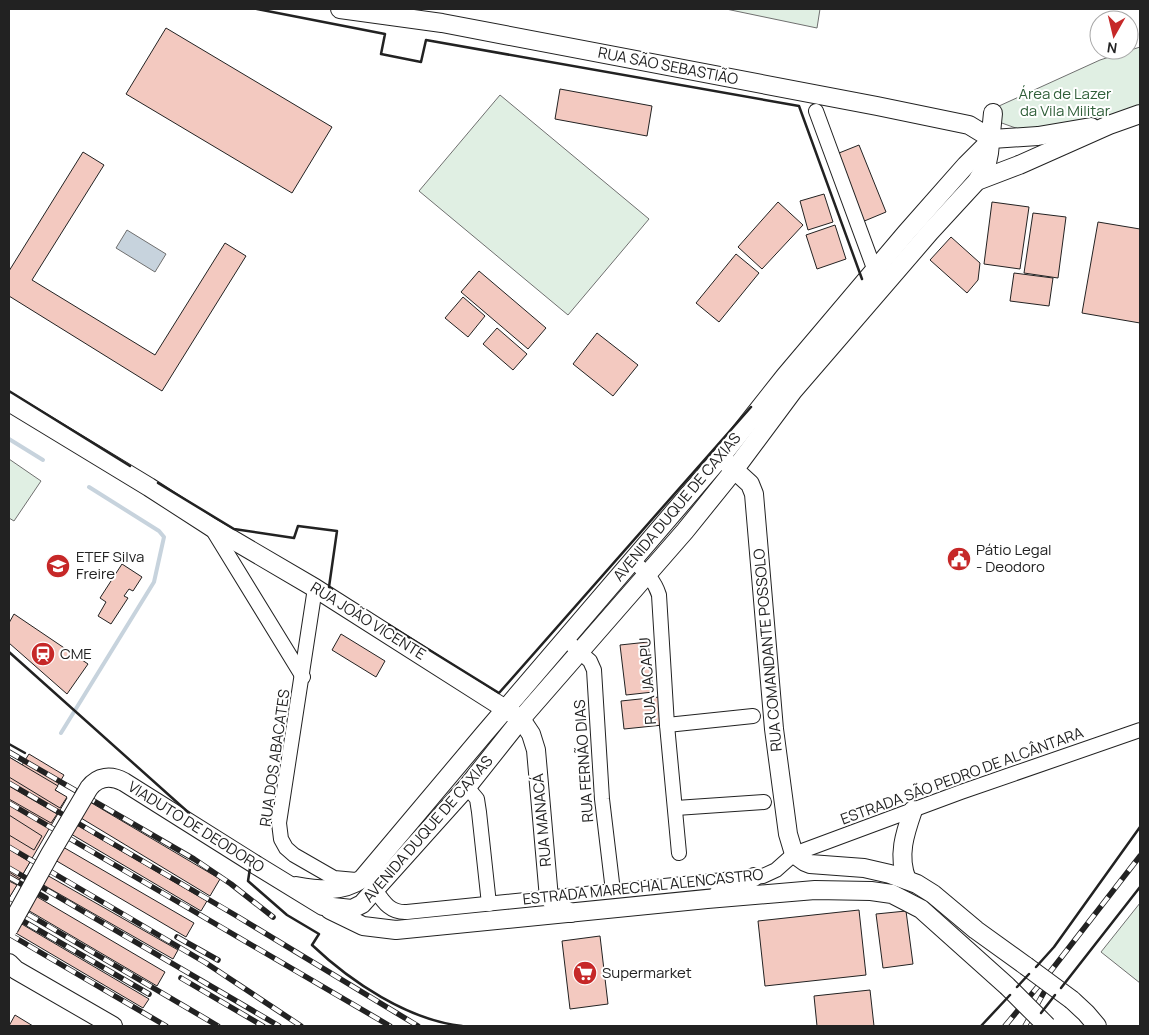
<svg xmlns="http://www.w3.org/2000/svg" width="1149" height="1035" font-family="Manrope,sans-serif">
  <rect width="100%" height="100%" fill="#fff"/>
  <g fill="#e0efe3" stroke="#6f6f6f">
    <path d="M726 9H820L817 28Z"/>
    <path d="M1140 47V113L1109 125 1103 116 1038 136 999 122V106L1100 60Z"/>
    <path d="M500 95 649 219 568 315 419 191Z"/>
    <path d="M9 459 41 481 14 521 9 518Z"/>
    <path d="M1140 903V983L1101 952Z"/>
  </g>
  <path fill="#c7d3dd" stroke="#6f6f6f" d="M127 230 166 254 155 272 116 248Z"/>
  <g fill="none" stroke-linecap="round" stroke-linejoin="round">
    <g stroke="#c7d3dd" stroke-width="4">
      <path d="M9 439 43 460"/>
      <path d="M61 733 154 582 164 537 159 531 89 487"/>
    </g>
  </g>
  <g fill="#f3c9c0" stroke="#222">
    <path d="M166 28 332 127 292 193 126 94Z"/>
    <path d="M560 89 652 106 647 136 555 119Z"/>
    <path d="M859 145 886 212 862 222 834 155Z"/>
    <path d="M83 152 104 165 32 280 155 355 225 243 246 256 162 391 9 296V271Z"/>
    <path d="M824 194 833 222 808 230 800 201Z"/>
    <path d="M778 202 803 225 762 269 738 247Z"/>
    <path d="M992 202 1029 207 1020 269 984 264Z"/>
    <path d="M1033 213 1066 217 1058 278 1024 273Z"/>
    <path d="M1098 222 1140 229V323L1082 313Z"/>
    <path d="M835 225 846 259 817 269 806 235Z"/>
    <path d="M951 237 980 263 978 280 967 293 930 260Z"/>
    <path d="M736 254 759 273 719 322 696 303Z"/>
    <path d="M479 271 546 328 528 349 461 292Z"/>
    <path d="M1014 273 1053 278 1049 306 1010 301Z"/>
    <path d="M463 297 485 316 468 337 445 318Z"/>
    <path d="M497 328 527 354 513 370 483 344Z"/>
    <path d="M597 333 638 365 613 396 573 364Z"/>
    <path d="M122 564 142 577 133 591 129 589 124 596 128 598 111 624 98 616 106 602 100 598Z"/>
    <path d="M14 614 88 664 67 694 9 643V623Z"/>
    <path d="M341 634 385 661 376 677 332 650Z"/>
    <path d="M648 642 653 692 626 695 620 645Z"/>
    <path d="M659 697 663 725 624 729 621 701Z"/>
    <path d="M29 754 64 775 55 790 67 798 9 898V757L22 765Z"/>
    <path d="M9 757 58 786 55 790 67 797 60 808 9 777Z"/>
    <path d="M9 786 57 814 51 823 9 799Z"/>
    <path d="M90 802 220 879 210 896 81 818Z"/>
    <path d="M9 815 42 836 34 850 9 835Z"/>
    <path d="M77 825 207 901 201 911 71 834Z"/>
    <path d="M63 847 194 923 186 937 55 860Z"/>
    <path d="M9 849 30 862 20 879 9 872Z"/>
    <path d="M45 874 178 950 173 959 40 883Z"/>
    <path d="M9 881 17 885 9 898Z"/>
    <path d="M34 895 165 972 157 986 26 909Z"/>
    <path d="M859 910 866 975 765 986 758 921Z"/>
    <path d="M906 911 913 964 883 968 876 914Z"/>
    <path d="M20 923 149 999 143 1008 14 932Z"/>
    <path d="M600 936 608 1004 570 1009 562 941Z"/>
    <path d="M870 990 874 1026H817L814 996Z"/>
    <path d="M15 1015 33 1026H9Z"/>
  </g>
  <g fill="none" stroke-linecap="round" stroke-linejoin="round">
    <g stroke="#222" stroke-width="16">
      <g id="minor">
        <path d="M816 111 875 271"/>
        <path d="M211 527 303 677"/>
        <path d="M632 560C644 571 654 579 659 595L667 725 679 853"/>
        <path d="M315 588 279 823 281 839 286 848 294 855 334 878 356 880"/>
        <path d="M565 639 590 661 594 670 602 799 613 891"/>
        <path d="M667 725 753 716"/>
        <path d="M467 787 477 799 479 812 489 904"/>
        <path d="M676 808 764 802"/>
        <path d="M376 891C384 903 391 913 407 912L763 876 776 870 794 854 961 792 1140 730"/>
      </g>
    </g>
    <g stroke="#222" stroke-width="20">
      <g id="major">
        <path d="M340 9 442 23 877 106 969 125 992 139"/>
        <path d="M977 181 987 163 989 153 993 113"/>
        <path d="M9 402 149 487 211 527 315 588 521 719 531 734 536 750 549 898 556 905 571 913"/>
        <path d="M727 463 750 484 754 494 774 729 788 834 794 854 805 862 810 864 864 868 890 874 917 884 933 894 976 930 1026 966"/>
        <path d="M256 865 323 906 352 909 362 904 467 787 521 719 685 531 735 469 793 391 930 232 977 181 1019 165 1109 125 1140 114"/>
        <path d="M907 880C897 856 905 833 913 810"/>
        <path d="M296 886C319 890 341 893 362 879L484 734 721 457 785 376 906 233 966 165 992 139 1038 136 1091 127"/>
        <path d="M719 893 754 877"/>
        <path d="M330 910 363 926 396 930 707 899 815 890 871 891 892 894 921 909 1007 986"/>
        <path d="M9 963 16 970 113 1026"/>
        <path d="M1072 1000 1086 1013 1097 1026"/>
      </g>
    </g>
    <use href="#minor" stroke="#fff" stroke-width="14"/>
    <use href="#major" stroke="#fff" stroke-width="18"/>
    <g stroke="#222" stroke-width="5.5">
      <g id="rail">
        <path d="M9 752 194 859 231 884 273 917"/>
        <path d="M9 783 235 915 418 1026"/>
        <path d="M9 803 390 1026"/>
        <path d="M9 847 206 963 301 1026"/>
        <path d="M9 868 279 1026"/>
        <path d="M9 877 46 898"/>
        <path d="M9 903 218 1026"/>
        <path d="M9 913 149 994"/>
        <path d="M9 934 166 1026"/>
        <path d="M177 937 218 960"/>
        <path d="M181 978 263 1026"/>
        <path d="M1005 1026 1050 972 1140 856"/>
        <path d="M1025 1026 1047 987"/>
      </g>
    </g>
    <use href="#rail" stroke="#fff" stroke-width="4" stroke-dasharray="11" stroke-linecap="butt"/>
    <g stroke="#222" stroke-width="20" stroke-linecap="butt">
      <g id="major-bridge">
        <path d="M9 928 50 854 89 788C98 776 111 775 124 782L256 865"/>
        <path d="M1026 966 1072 1000"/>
        <path d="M1007 986 1047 1026"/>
      </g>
    </g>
    <use href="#major-bridge" stroke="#fff" stroke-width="18"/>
    <g stroke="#222" stroke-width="2.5">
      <path d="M257 9 385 34 381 54 421 62 426 40 799 106 862 279"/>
      <path d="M9 391 130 466"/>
      <path d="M158 483 234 529 294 538 298 526 337 531 329 587 332 589"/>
      <path d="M389 625 499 693 751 407"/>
      <path d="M9 652 189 813"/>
      <path d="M9 744 25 753"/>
      <path d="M250 868 248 881 287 915 319 934 312 945C351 982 408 1020 462 1026"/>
      <path d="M1036 967 1054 947 1140 827"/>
      <path d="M1017 987 1029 974"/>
      <path d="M1061 988 1140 887"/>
      <path d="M1041 1013 1055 995"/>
      <path d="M981 1026 1010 995"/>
    </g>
  </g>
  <defs>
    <g id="civic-disc" transform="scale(1.25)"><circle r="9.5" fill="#c62828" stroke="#fff"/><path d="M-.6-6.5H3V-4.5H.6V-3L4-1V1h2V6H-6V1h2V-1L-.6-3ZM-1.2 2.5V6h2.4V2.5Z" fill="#fff"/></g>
    <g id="school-disc" transform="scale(1.25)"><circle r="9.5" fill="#c62828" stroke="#fff"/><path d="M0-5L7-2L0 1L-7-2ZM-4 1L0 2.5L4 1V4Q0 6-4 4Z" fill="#fff"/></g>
    <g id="station-disc" transform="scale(1.25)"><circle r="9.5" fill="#c62828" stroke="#fff"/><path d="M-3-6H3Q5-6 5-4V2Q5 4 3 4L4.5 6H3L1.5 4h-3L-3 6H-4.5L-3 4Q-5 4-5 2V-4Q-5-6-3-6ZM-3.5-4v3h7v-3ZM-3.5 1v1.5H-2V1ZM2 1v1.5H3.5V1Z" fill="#fff"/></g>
    <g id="supermarket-disc" transform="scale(1.25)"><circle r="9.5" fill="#c62828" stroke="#fff"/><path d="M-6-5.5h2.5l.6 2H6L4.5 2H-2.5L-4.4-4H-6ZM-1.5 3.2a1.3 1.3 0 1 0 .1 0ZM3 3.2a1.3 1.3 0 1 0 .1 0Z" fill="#fff"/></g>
  </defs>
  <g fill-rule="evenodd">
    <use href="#civic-disc" x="959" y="559"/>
    <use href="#school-disc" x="58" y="566"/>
    <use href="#station-disc" x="43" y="654"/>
    <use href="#supermarket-disc" x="585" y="973"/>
  </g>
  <g text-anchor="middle" stroke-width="4" stroke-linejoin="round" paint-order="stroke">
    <g font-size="15" fill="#222" stroke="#fff">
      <text transform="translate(668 66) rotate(11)" y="5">RUA SÃO SEBASTIÃO</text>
      <text transform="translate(677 507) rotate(-50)" y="5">AVENIDA DUQUE DE CAXIAS</text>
      <text transform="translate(368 621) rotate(32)" y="5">RUA JOÃO VICENTE</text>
      <text transform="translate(768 650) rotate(-95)" y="5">RUA COMANDANTE POSSOLO</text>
      <text transform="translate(648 681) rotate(-94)" y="5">RUA JACAPU</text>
      <text transform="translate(275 758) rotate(-82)" y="5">RUA DOS ABACATES</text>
      <text transform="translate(584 761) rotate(-94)" y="5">RUA FERNÃO DIAS</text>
      <text transform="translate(962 776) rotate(-20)" y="5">ESTRADA SÃO PEDRO DE ALCÂNTARA</text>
      <text transform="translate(542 820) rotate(-95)" y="5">RUA MANACÁ</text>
      <text transform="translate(196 827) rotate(32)" y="5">VIADUTO DE DEODORO</text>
      <text transform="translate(428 829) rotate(-49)" y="5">AVENIDA DUQUE DE CAXIAS</text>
      <text transform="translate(643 887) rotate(-6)" y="5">ESTRADA MARECHAL ALENCASTRO</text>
    </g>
    <g font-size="15" fill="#2f5e38" stroke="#fff">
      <text x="1065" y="99">Área de Lazer<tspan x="1065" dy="17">da Vila Militar</tspan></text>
    </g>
    <g font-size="15" fill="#222" stroke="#fff" text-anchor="start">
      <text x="976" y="555">Pátio Legal<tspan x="976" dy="17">- Deodoro</tspan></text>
      <text x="76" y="562">ETEF Silva<tspan x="76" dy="17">Freire</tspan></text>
      <text x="60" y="659">CME</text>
      <text x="602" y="978">Supermarket</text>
    </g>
  </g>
  <rect width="1149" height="1035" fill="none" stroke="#222222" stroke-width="20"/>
  <g transform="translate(1114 35) rotate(188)"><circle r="24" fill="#ffffff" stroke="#a7a7a7"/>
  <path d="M0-4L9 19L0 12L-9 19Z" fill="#c62828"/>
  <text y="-8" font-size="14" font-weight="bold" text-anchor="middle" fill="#222222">N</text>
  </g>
</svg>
